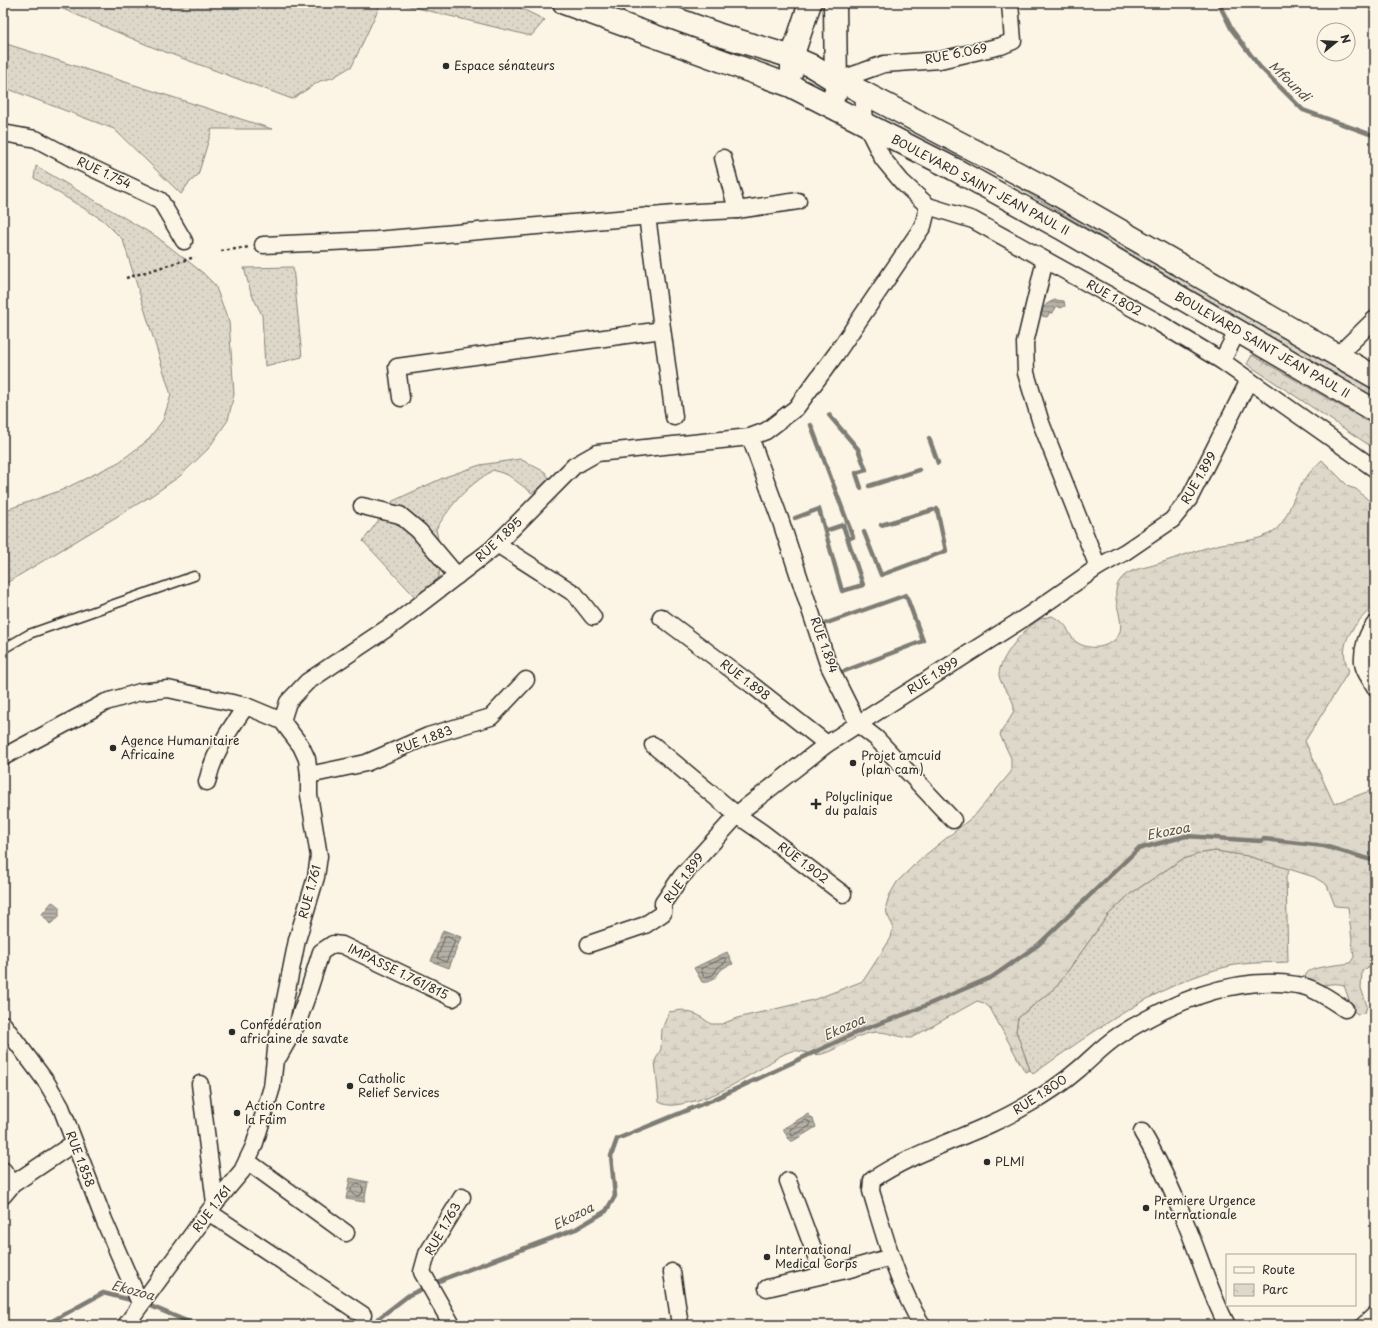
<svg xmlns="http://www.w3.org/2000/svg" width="1378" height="1328" font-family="'Playpen Sans',sans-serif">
  <defs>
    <pattern id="grass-dots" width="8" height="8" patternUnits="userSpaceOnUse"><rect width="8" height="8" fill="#ded8ca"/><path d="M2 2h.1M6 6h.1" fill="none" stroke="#bfbaae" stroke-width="1.8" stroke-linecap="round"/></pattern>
    <pattern id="wetland-marsh" width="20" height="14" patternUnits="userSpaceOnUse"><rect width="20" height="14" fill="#ded8ca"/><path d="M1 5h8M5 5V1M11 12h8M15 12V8" fill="none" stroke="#bfbaae"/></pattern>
    <pattern id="park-crowns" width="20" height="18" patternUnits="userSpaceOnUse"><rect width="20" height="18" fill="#ded8ca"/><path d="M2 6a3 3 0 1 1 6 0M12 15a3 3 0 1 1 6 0" fill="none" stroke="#bfbaae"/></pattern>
    <pattern id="water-rules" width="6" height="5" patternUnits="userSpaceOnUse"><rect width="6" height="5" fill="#b4b0a5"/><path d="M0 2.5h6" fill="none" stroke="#938f87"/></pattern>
  </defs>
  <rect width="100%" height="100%" fill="#fcf5e5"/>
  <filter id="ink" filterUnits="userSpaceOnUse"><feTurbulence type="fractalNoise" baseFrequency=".025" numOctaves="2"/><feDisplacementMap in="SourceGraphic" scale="8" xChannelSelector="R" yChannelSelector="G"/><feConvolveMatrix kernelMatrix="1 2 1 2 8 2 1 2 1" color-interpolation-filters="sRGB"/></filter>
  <g filter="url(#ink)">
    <g fill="url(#grass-dots)" stroke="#84827a">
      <path d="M49 3H381L352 66 332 78 320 81 292 99 152 47Z"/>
      <path d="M397 3H510L545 20 531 36Z"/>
      <path d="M3 43 16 47 272 129H212L198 175 188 184 181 194 114 129 3 87Z"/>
      <path d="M877 112 1013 180 1375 391V398L995 174Z"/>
      <path d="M36 166 157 237 203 273 215 285 229 322 234 394 228 420 208 449 180 476 151 496 3 585V511L62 490 119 462 147 441 163 420 171 395 123 240 103 220 34 178Z"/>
      <path d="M293 267 302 357 265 366 262 315 251 293 244 268Z"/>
      <path d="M520 459 545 472 550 480 532 493 508 475 493 470C465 488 454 501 436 529L440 550 439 577 419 601 363 541 393 501 445 477 480 465Z"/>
      <path d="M1216 851 1248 856 1290 869 1286 876 1288 962C1270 963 1248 962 1230 966 1159 982 1092 1033 1033 1074L1030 1070 1016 1031 1018 1018 1057 986 1108 915 1130 894 1181 860 1201 853Z"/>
    </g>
    <path fill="url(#wetland-marsh)" stroke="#84827a" d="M1322 460 1349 487 1356 489 1375 506V604C1356 624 1335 641 1349 671L1305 741 1334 804 1375 789V967H1369L1362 971 1361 988 1367 1006 1365 1013 1357 1014 1352 1009 1344 985C1331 981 1320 988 1307 985 1306 981 1304 976 1307 973 1313 966 1341 965 1350 963L1354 957 1348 907 1335 906 1327 885 1314 877 1248 856 1216 851 1201 853 1181 860 1130 894 1108 915 1057 986 1018 1018 1016 1031 1030 1070 1025 1072 990 1008 984 1003 977 1001 911 1038C900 1038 889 1032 878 1032 857 1032 841 1049 822 1054 811 1057 802 1049 792 1051 781 1054 770 1063 760 1069 734 1084 716 1097 686 1103 676 1105 668 1107 659 1102L655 1061 661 1049 662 1029 669 1012 682 1010 698 1015 711 1024H722L737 1018 813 1000 863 981 891 938 893 926 887 914 886 906 889 896 897 882 918 861 975 815 1011 772V758L1000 735C1003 726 1013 718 1014 708 1014 697 1000 686 999 675 998 659 1028 623 1043 618 1046 617 1049 617 1052 616 1055 618 1060 620 1063 623 1068 627 1069 635 1074 640 1081 647 1094 649 1103 646 1143 633 1099 597 1124 576 1133 568 1146 568 1157 564 1179 557 1199 549 1221 544 1238 541 1255 542 1271 533 1287 523 1289 506 1298 490 1305 478 1312 469 1322 460Z"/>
    <path fill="url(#park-crowns)" stroke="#84827a" d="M1252 355 1375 426V449L1247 364Z"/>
    <g fill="url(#water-rules)" stroke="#7d7b74">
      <path d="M1055 300 1064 301 1065 306 1061 308 1057 306 1052 314 1050 312 1047 317 1042 316C1040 307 1047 303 1055 300Z"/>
      <path d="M52 902 59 906V917L50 924 42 914Z"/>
      <path d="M443 930 461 937 449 968 431 961Z"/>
      <path d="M727 952 733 964C729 965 724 967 721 970 716 976 712 984 702 982L694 968Z"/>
      <path d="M808 1114 813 1119 816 1127 793 1141H790L784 1131V1128Z"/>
      <path d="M350 1178 368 1182 364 1202 346 1199Z"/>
    </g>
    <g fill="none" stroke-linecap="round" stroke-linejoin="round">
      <g stroke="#62605c" stroke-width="1">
        <path d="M447 936 455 941 446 962 437 958 445 937Z"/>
        <path d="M724 958 726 959V962L718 967 713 975 704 977 701 969Z"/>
        <path d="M806 1120 810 1122V1126L792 1136 790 1130Z"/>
        <circle cx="357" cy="1190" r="6"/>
      </g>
      <g stroke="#7d7b74" stroke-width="4.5">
        <path d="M1221 3 1220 6 1232 30 1260 67 1303 110 1375 136"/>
        <path d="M829 415 858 449 866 470 856 473 861 488"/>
        <path d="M811 425 853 537 848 539"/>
        <path d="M929 438 938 463"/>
        <path d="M869 486 919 470"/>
        <path d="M795 518 819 509 842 591 863 585 843 525 825 531"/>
        <path d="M881 525 933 510"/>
        <path d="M864 532 881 575 946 551 937 509"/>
        <path d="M827 623 906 595 923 641 842 672"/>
        <path d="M146 1304 196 1325"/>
        <path d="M45 1325 103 1293 135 1301"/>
        <path d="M370 1325 409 1295 446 1278 576 1229 606 1211 615 1196 611 1156 617 1139 712 1100 862 1030 908 1013 992 977 1038 945 1138 849 1186 836 1260 841 1264 839 1324 846 1375 861"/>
      </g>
      <g stroke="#2b2b2b" stroke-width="11">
        <path id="lane" d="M3 649 29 634 194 576"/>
      </g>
      <g stroke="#2b2b2b" stroke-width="19">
        <g id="street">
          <path d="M839 80 884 64 940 60 1001 46 1013 41 1010 3"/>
          <path d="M863 92 865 123 883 159 902 182 928 206 973 220 1154 320 1222 361 1375 469"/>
          <path d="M3 133 36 139 77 161 160 200 184 241"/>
          <path d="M723 158 737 210"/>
          <path d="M647 216 674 417"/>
          <path d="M263 245 376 240 697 212 737 210 798 201"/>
          <path d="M1045 260 1025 343 1026 373 1041 423 1098 567"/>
          <path d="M1338 355 1375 319"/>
          <path d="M1222 361 1238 330"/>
          <path d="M401 398 397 367 662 330"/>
          <path d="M750 437 780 519 828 664 858 724 876 738 953 820"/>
          <path d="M362 506 400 515 419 531 457 576"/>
          <path d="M497 544 575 594 593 617"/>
          <path d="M661 617 752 685 827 744"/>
          <path d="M1375 624C1367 633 1362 649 1363 662 1363 670 1371 680 1375 687"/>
          <path d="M282 721 288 702 307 682 398 621 492 549 574 466 597 453 750 437 766 431 796 408 836 354 923 226 928 206"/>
          <path d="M653 745 737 815 763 833 843 894"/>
          <path d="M3 757 106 702 140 692 168 689 246 706 282 721 301 746 307 759 309 775V795L319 856 316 877 297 940 277 1040 272 1087 254 1146 242 1171 215 1203 126 1325"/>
          <path d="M309 775 366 763 428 736 491 717 526 680"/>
          <path d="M207 782C214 752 229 730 246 706"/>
          <path d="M589 944 645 925 663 913V903L681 877 741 811 827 744 858 724 1029 615 1098 567 1125 552 1172 520 1189 499 1249 380"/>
          <path d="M3 1024 47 1083 61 1107 104 1220 140 1303"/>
          <path d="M279 1056 297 1024 306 999 321 952 333 944 342 945 453 998"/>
          <path d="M200 1084 215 1203"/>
          <path d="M1142 1132C1160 1162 1174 1194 1187 1226 1201 1260 1210 1293 1227 1325"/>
          <path d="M247 1161 346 1233"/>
          <path d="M3 1170 13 1184"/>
          <path d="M788 1181 823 1275"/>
          <path d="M3 1196 13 1184 74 1143"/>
          <path d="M210 1213 363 1315"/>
          <path d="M672 1272 680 1325"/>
          <path d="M767 1288 846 1270 891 1257"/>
          <path d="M452 1325 422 1272 427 1254 462 1197"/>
          <path d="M922 1325C897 1284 885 1237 871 1191L872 1180C919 1148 978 1135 1027 1105 1045 1095 1063 1083 1079 1069 1092 1058 1104 1045 1118 1036 1170 1003 1234 974 1297 985 1314 987 1331 1000 1345 1009"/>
          <path d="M1364 1325 1375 1315"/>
        </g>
      </g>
      <g stroke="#2b2b2b" stroke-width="25">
        <g id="secondary">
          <path d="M564 3 791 86 954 169 1061 228 1375 411"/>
          <path d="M632 3 723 36 792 57 810 65 836 81 839 80 1046 188 1375 377"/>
          <path d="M835 3 836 92"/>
          <path d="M792 71V57L810 3"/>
        </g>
      </g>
      <g stroke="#2b2b2b" stroke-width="2.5" stroke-dasharray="3 3" stroke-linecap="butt">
        <path d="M221 251 250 247"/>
        <path d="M126 278 195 257"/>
      </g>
      <use href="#lane" stroke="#fcf5e5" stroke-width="8"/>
      <use href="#street" stroke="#fcf5e5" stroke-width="16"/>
      <use href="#secondary" stroke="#fcf5e5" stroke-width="22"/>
    </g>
  </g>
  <g fill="#2b2b2b" stroke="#fcf5e5" stroke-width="1.5">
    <circle cx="446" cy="66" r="4"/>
    <circle cx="113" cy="748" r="4"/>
    <circle cx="853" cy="763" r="4"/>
    <path d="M814 798h4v4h4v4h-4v4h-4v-4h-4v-4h4z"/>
    <circle cx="232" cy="1032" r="4"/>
    <circle cx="350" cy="1086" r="4"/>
    <circle cx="237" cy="1113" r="4"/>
    <circle cx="987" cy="1162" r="4"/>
    <circle cx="1146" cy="1208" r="4"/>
    <circle cx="767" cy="1257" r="4"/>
  </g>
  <g text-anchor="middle" stroke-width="3" stroke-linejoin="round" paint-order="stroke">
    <g font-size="12" fill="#2b2b2b" stroke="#fcf5e5">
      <text transform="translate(956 54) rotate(-11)" y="4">RUE 6.069</text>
      <text transform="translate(104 173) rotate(25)" y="4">RUE 1.754</text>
      <text transform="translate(980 185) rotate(28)" y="4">BOULEVARD SAINT JEAN PAUL II</text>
      <text transform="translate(1114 298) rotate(29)" y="4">RUE 1.802</text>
      <text transform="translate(1262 345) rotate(30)" y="4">BOULEVARD SAINT JEAN PAUL II</text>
      <text transform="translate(1199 478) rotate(-60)" y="4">RUE 1.899</text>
      <text transform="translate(499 540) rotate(-43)" y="4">RUE 1.895</text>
      <text transform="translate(824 645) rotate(70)" y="4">RUE 1.894</text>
      <text transform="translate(933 676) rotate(-32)" y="4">RUE 1.899</text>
      <text transform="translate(745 680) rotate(37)" y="4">RUE 1.898</text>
      <text transform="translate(424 740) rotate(-20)" y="4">RUE 1.883</text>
      <text transform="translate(803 863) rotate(37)" y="4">RUE 1.902</text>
      <text transform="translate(684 878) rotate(-54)" y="4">RUE 1.899</text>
      <text transform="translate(310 892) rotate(-75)" y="4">RUE 1.761</text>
      <text transform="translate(398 972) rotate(26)" y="4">IMPASSE 1.761/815</text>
      <text transform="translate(1040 1095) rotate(-33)" y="4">RUE 1.800</text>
      <text transform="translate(80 1159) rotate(69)" y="4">RUE 1.858</text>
      <text transform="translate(212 1209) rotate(-53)" y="4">RUE 1.761</text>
      <text transform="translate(443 1229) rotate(-60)" y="4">RUE 1.763</text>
    </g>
    <g font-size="12" fill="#2b2b2b" stroke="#fcf5e5" text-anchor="start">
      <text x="454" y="70">Espace sénateurs</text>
      <text x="121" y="745">Agence Humanitaire<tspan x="121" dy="14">Africaine</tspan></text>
      <text x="861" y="760">Projet amcuid<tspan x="861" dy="14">(plan cam)</tspan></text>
      <text x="825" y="801">Polyclinique<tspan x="825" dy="14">du palais</tspan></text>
      <text x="240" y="1029">Confédération<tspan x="240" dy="14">africaine de savate</tspan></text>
      <text x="358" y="1083">Catholic<tspan x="358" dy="14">Relief Services</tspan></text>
      <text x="245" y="1110">Action Contre<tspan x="245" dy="14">la Faim</tspan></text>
      <text x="995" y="1166">PLMI</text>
      <text x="1154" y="1205">Premiere Urgence<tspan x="1154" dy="14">Internationale</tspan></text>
      <text x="775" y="1254">International<tspan x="775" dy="14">Medical Corps</tspan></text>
    </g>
    <g font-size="13" font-style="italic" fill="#545350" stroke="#fcf5e5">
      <text transform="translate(1290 81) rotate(44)" y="5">Mfoundi</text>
      <text transform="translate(1168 831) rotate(-11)" y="5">Ekozoa</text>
      <text transform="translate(844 1027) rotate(-24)" y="5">Ekozoa</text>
      <text transform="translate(573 1216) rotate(-27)" y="5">Ekozoa</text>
      <text transform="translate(133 1290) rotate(15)" y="5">Ekozoa</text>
    </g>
  </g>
  <rect width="1378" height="1328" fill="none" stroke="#fcf5e5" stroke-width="16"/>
  <rect x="8" y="8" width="1362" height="1312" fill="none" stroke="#2b2b2b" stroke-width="1.5" filter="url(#ink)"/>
  <rect x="1226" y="1254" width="130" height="52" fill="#fcf5e5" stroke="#a8a49b"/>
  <rect x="1234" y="1267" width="20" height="6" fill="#fcf5e5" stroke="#a8a49b"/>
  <text x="1262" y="1274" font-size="12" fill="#2b2b2b">Route</text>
  <rect x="1234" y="1284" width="20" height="12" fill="url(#park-crowns)" stroke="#a8a49b"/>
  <text x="1262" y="1294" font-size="12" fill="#2b2b2b">Parc</text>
  <g transform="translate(1336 42) rotate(72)"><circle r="19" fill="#fcf5e5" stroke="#a8a49b"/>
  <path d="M0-3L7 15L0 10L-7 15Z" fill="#2b2b2b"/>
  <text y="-6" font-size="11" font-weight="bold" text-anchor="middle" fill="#2b2b2b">N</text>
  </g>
</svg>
